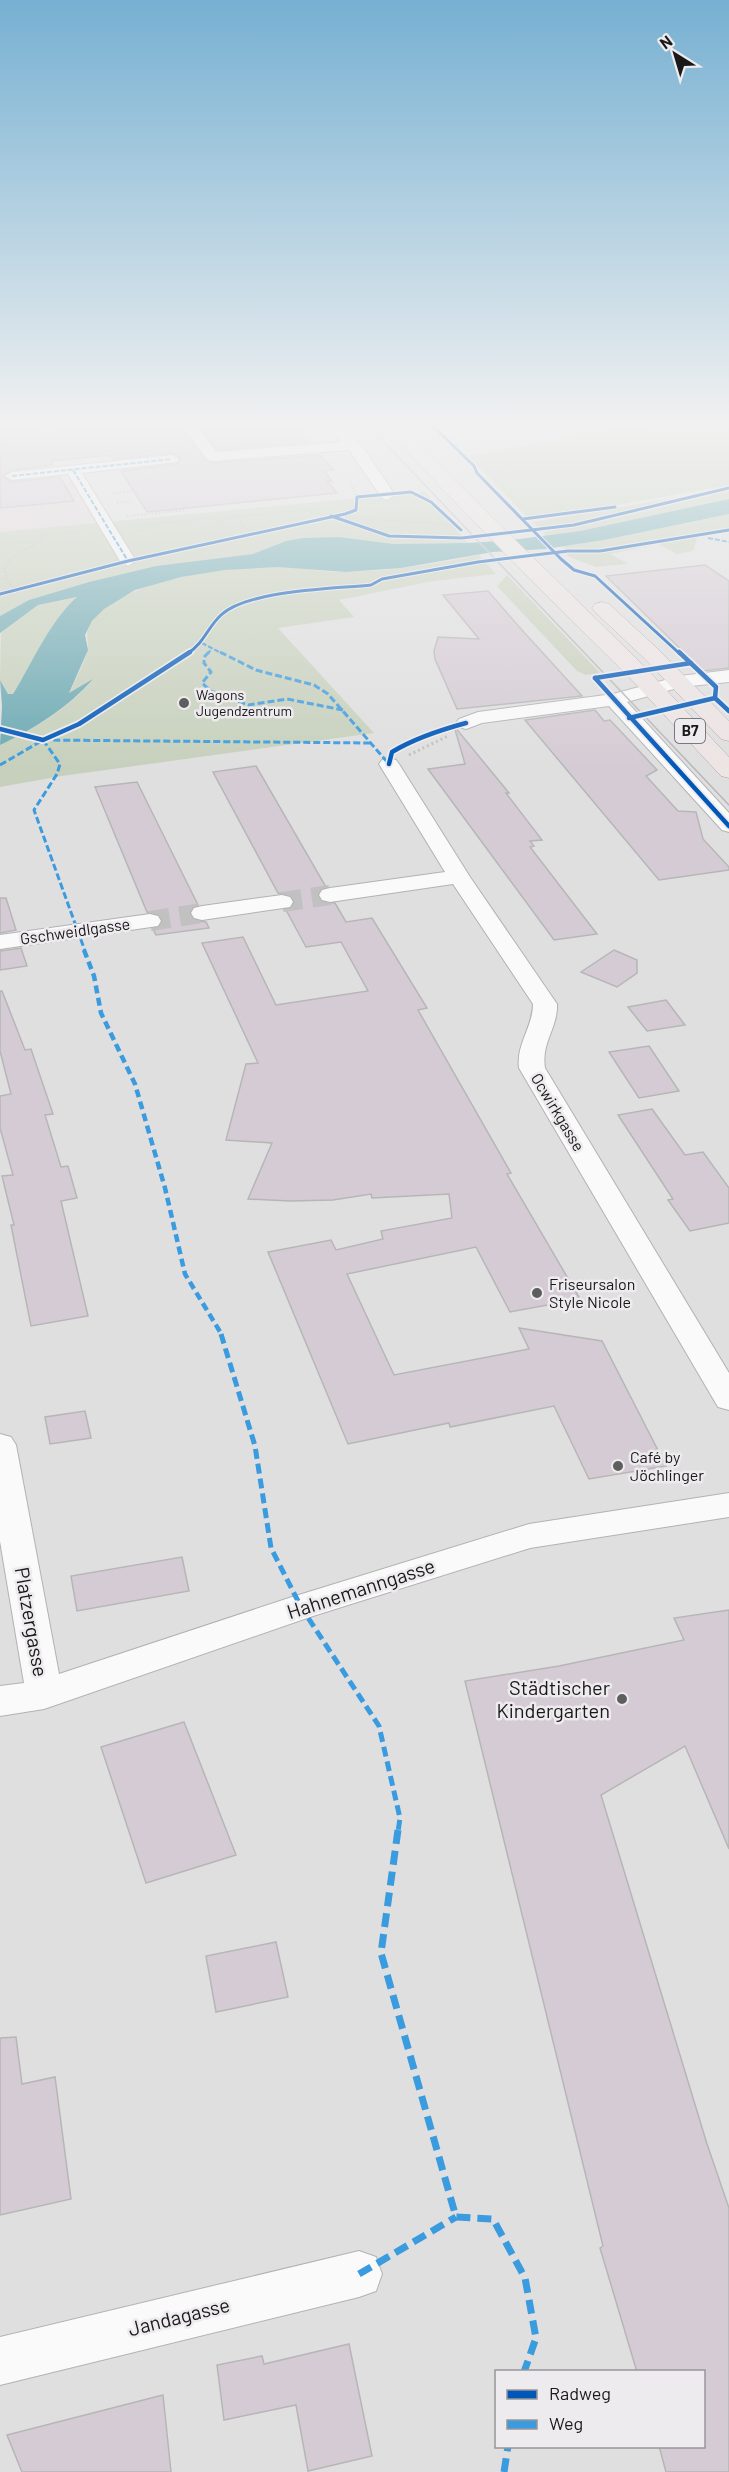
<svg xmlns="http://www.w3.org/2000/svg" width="729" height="2472" font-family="Barlow,sans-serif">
  <rect width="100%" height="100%" fill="#e0dfe0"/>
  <path fill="#e2d6dd" d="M8 478 12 483 44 485 75 482 99 523 0 532V479Z"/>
  <g fill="#c7d0bc">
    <path d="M652 423H729V485L571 513 527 517 468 456Z"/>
    <path d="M729 491V499L580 531 546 536 543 532 625 516Z"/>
    <path d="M425 492 468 543 394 544 339 537 286 541 253 554 156 566 89 582 29 600 0 616V532Z"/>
    <path d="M670 499 675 500 589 521 540 529 533 522Z"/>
    <path d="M729 514V530L698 535 693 551 677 554 658 544 610 554 628 564 596 567 569 557 563 546 604 540Z"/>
    <path d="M479 555 496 574 433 581 339 600 354 617 278 628 374 733 62 776 0 787V745C33 730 68 708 91 682L69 694C75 680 83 666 87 652 90 640 83 635 92 622 122 578 230 566 280 567 303 567 325 573 348 572 392 571 436 564 479 555Z"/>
    <path d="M507 575 600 673 586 675 577 671 497 586Z"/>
    <path d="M78 597C49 622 33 662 13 694H8L0 680 1 631 38 605Z"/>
  </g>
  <path fill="#6ca9b2" d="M729 499V514L604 540 545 549 493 552 401 568 346 572 278 567 225 570 181 577 135 590 104 609 92 621 85 635 88 650 69 693 93 679C69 707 34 729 0 745L2 706 0 680 8 694H13C33 662 49 622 77 597L38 605 0 633V616L29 600 89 582 156 566 253 554 286 541 303 538 339 537 394 544 468 543 512 540 580 531Z"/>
  <g fill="#d5cbd4" stroke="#b7b6b7" stroke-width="1.5">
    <path d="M73 423H177L206 461 213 463 320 455 334 470 324 471 332 481H327L337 493 147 512 121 471 177 464 181 458 172 453 113 459 110 455 51 461 53 465 11 470 3 477 12 482 60 477 74 501 0 508V429Z"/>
    <path d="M196 423H291L309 442 218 450Z"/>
    <path d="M705 565 729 581V668L703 671 606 576Z"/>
    <path d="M488 591 521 629 582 696 457 709 435 659 434 651 438 637 479 639 443 595Z"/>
    <path d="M595 710 604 721 610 720 657 770 646 776 678 811 696 812 703 839 729 867V870L659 880 525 720Z"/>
    <path d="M454 726 509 793H506L542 840 530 841 534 846 530 847 597 934 554 940 428 769 465 764Z"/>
    <path d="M256 766 326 887 320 889 317 894 320 901 335 903 346 922 372 918 427 1008 418 1010 511 1173 507 1174 580 1299 510 1312 476 1247 347 1274 394 1375 529 1349 519 1328 602 1341 666 1466 589 1479 554 1406 450 1427 449 1423 348 1444 268 1252 331 1240 336 1250 383 1239 381 1231 452 1218 449 1194 372 1198 371 1194 333 1200 290 1201 248 1199 272 1143 226 1140 246 1064 258 1063 202 943 243 937 276 1005 368 991 341 942 306 947 286 910 292 908 295 901 291 895 278 893 213 772Z"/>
    <path d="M137 782 198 905 192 907 189 914 193 920 206 922 209 928 156 935 153 929 160 927 163 920 159 914 147 912 95 787Z"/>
    <path d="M0 898H6L16 930 0 933Z"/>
    <path d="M21 948 27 966 0 970V951Z"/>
    <path d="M614 950 637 960V973L617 987 581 972Z"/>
    <path d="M0 991H2L25 1050 31 1049 53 1114 45 1115 61 1167 68 1166 77 1198 61 1201 88 1316 31 1326 11 1225H14L2 1176 13 1175 0 1128V1096L11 1094 0 1051Z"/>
    <path d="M666 1000 685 1025 647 1031 628 1007Z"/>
    <path d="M649 1046 679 1091 639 1098 609 1052Z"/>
    <path d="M652 1109 685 1155 703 1152 729 1188V1223L690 1231 668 1200 673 1199 618 1115Z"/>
    <path d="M85 1411 91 1438 50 1444 45 1417Z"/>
    <path d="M182 1557 189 1591 77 1611 71 1576Z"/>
    <path d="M729 1610V1849L685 1746 601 1795 707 2144 729 2208V2472H666L659 2446H704V2372H637L600 2248 603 2246 465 1681 559 1666 684 1640 674 1618Z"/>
    <path d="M184 1722 236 1855 146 1883 101 1747Z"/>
    <path d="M276 1942 288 1997 216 2012 206 1956Z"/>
    <path d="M16 2037 22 2084 55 2077 71 2199 0 2215V2038Z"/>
    <path d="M349 2344 372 2456 308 2471 296 2405 224 2420 217 2365 262 2356 264 2364Z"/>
    <path d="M163 2395 171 2472H22L7 2435Z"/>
  </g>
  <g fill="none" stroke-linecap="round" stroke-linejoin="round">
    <g stroke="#c2c1c2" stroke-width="20" stroke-dasharray="20 10" stroke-linecap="butt">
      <path d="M282 902 330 895"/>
      <path d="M150 921 202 913"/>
    </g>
    <g stroke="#b3b2b3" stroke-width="2">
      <g id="street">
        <path d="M179 423H193L217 452 342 442 326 423H340L365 450 395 495 387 500 382 498 349 450 213 461 208 460Z"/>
        <path d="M172 455 179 459 177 462 82 473 136 561 128 566 120 561 68 474 12 480 5 476 12 472Z"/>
        <path d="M729 670V682L681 687 627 702 729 813V832L722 830 609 706 482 723 466 729 459 727 456 723 459 719 478 712 613 694 680 676Z"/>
        <path d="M389 758 396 760 399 764 470 877 557 1004C558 1028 541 1042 545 1068L729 1373V1410L718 1407 519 1068C516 1044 533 1027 533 1004L453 884 330 902 322 900 319 895 322 890 330 888 445 872 379 764 382 760Z"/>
        <path d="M282 895 290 897 293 902 290 907 202 920 194 918 191 913 194 908 202 906Z"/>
        <path d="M150 914 158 916 161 921 158 926 0 949V935Z"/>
        <path d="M0 1434 11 1437 16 1445 59 1674 289 1598 529 1524 729 1493V1517L530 1548 313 1616 44 1709 0 1716V1686L24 1683 0 1541Z"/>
        <path d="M359 2251 376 2257 382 2274 376 2291 359 2297 0 2385V2337Z"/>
      </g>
    </g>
    <g stroke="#ad9d9f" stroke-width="1">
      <g id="primary">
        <path d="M379 423H396L644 666 729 757V778L721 776 628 676 518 567Z"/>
        <path d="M602 602 609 604 658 649 729 721V741L721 739 644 658 595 612 592 608 595 604Z"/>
      </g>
    </g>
    <g stroke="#c0bfc0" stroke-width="2" stroke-dasharray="1.5 2" stroke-linecap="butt">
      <path d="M111 423 117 430 109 431 120 446"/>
      <path d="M26 426 62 423"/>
      <path d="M148 479 153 487"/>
      <path d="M351 484 357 497"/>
      <path d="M113 493 134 491"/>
      <path d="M117 503 131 501"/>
      <path d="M127 516 186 510"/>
      <path d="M235 516 251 533"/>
      <path d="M215 524 229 518"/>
      <path d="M130 526 304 510 331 516 454 525"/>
      <path d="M136 530 150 531"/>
      <path d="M43 535 84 531"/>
      <path d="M16 590 7 580 4 568 13 557 42 540 43 535 36 531"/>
    </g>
    <path stroke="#c0bfc0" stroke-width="3" stroke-dasharray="2 3" stroke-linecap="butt" d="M409 755 448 736"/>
    <use href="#street" fill="#fafafa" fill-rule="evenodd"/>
    <use href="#primary" fill="#ede4e4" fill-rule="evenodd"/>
    <path stroke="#b7b7b7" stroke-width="1.5" d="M366 423 729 805"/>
    <g stroke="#3b9bdf" stroke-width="2" stroke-dasharray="5 2" stroke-linecap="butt">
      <path d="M73 470 128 561"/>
      <path d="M12 476 172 459"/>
      <path d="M708 538 729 542"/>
      <path d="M202 643 223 654"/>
      <path d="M207 654 212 649"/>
    </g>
    <g stroke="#3b9bdf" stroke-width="3" stroke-dasharray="7 3" stroke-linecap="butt">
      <path d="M209 652 204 657V663L211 672 202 683 211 691 248 705 287 699 343 710"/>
      <path d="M220 652 256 670 314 685 328 694 389 764"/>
      <path d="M43 740 60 764 57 774 34 810 85 951"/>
      <path d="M0 765 43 740 373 743"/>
    </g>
    <path stroke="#3b9bdf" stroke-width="4.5" stroke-dasharray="8 4.5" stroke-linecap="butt" d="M84 950 94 976 101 1013 135 1084 165 1188 185 1274 222 1335"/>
    <path stroke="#3b9bdf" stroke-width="5" stroke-dasharray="10 5" stroke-linecap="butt" d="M221 1334 255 1446 271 1548 301 1607 379 1726 400 1818 398 1832"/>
    <g stroke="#3b9bdf" stroke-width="7" stroke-dasharray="14 7" stroke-linecap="butt">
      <path d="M398 1830 381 1953 456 2217 493 2219 525 2278 536 2338 524 2372"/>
      <path d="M359 2274 456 2217"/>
      <path d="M504 2472 508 2446"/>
    </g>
    <g stroke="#eeebee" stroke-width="5">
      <g id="cycleway-far1">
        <path d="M430 423 474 466 477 473 561 559 574 570 595 576 680 654"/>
        <path d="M331 516 389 536 462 538 574 525 729 488"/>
        <path d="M523 519 615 507"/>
        <path d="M0 594 128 561 345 514 356 510 357 497 411 492 431 502 461 530"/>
        <path d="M187 654C205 642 207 628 221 615 248 590 333 589 371 585L382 579 478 562 568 551H600L729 530"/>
      </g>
    </g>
    <g stroke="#eeebee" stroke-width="8">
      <g id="cycleway">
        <path d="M679 652 716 687 715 698 729 711"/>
        <path d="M595 678 729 826"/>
        <path d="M595 678 691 663"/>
        <path d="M629 718 715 698"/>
        <path d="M0 729 43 740 79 724 190 652"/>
        <path d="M389 764 392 752C415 738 440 730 466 723"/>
      </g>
    </g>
    <use href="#cycleway-far1" stroke="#0057b8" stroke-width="3"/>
    <use href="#cycleway" stroke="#0057b8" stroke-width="4.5"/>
  </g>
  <linearGradient id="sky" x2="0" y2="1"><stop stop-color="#76b0d2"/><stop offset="0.55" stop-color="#f1f1f1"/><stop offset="1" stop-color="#f1f1f1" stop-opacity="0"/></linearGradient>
  <rect width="729" height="769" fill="url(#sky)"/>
  <g fill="#5f5e5f" stroke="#eeebee" stroke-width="2">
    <circle cx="184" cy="703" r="6"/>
    <circle cx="537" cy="1293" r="6"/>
    <circle cx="618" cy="1466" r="6"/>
    <circle cx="622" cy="1699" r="6"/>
  </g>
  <g text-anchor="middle" stroke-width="5" stroke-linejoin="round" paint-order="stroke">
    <g font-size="14" fill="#1a191a" stroke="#eeebee" text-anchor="start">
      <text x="196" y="700">Wagons<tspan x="196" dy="16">Jugendzentrum</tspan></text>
    </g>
    <rect fill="#eeebee" stroke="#5a585a" stroke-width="1.5" x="675" y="719" width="30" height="24" rx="4.5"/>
    <g font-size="15" font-weight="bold" fill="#1a191a">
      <text x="690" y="736">B7</text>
    </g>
    <g font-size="16" fill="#1a191a" stroke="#eeebee">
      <text transform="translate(75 931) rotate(-8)" y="6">Gschweidlgasse</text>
      <text transform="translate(558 1112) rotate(59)" y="6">Ocwirkgasse</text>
    </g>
    <g font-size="16" fill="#1a191a" stroke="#eeebee" text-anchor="start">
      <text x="549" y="1290">Friseursalon<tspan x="549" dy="18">Style Nicole</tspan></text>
      <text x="630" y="1463">Café by<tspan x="630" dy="18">Jöchlinger</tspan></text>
    </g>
    <g font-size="20" fill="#1a191a" stroke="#eeebee">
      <text transform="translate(361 1589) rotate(-18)" y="7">Hahnemanngasse</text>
      <text transform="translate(31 1622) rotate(80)" y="7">Platzergasse</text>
      <text transform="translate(179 2317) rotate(-14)" y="7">Jandagasse</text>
    </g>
    <g font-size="20" fill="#1a191a" stroke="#eeebee" text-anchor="end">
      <text x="610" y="1695">Städtischer<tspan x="610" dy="23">Kindergarten</tspan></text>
    </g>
  </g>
  <rect x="495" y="2370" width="210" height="78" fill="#eeebee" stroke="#999799" stroke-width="1.5"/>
  <rect x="507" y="2390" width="30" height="9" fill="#0057b8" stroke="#999799" stroke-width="1.5"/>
  <text x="549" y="2400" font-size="18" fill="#1a191a">Radweg</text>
  <rect x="507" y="2420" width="30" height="9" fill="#3b9bdf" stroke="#999799" stroke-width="1.5"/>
  <text x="549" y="2430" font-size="18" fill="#1a191a">Weg</text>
  <g transform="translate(675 54) rotate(323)" stroke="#eeebee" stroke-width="4.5" paint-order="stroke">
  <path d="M0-4.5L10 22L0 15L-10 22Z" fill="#1a191a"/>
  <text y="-9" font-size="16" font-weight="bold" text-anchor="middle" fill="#1a191a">N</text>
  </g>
</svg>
